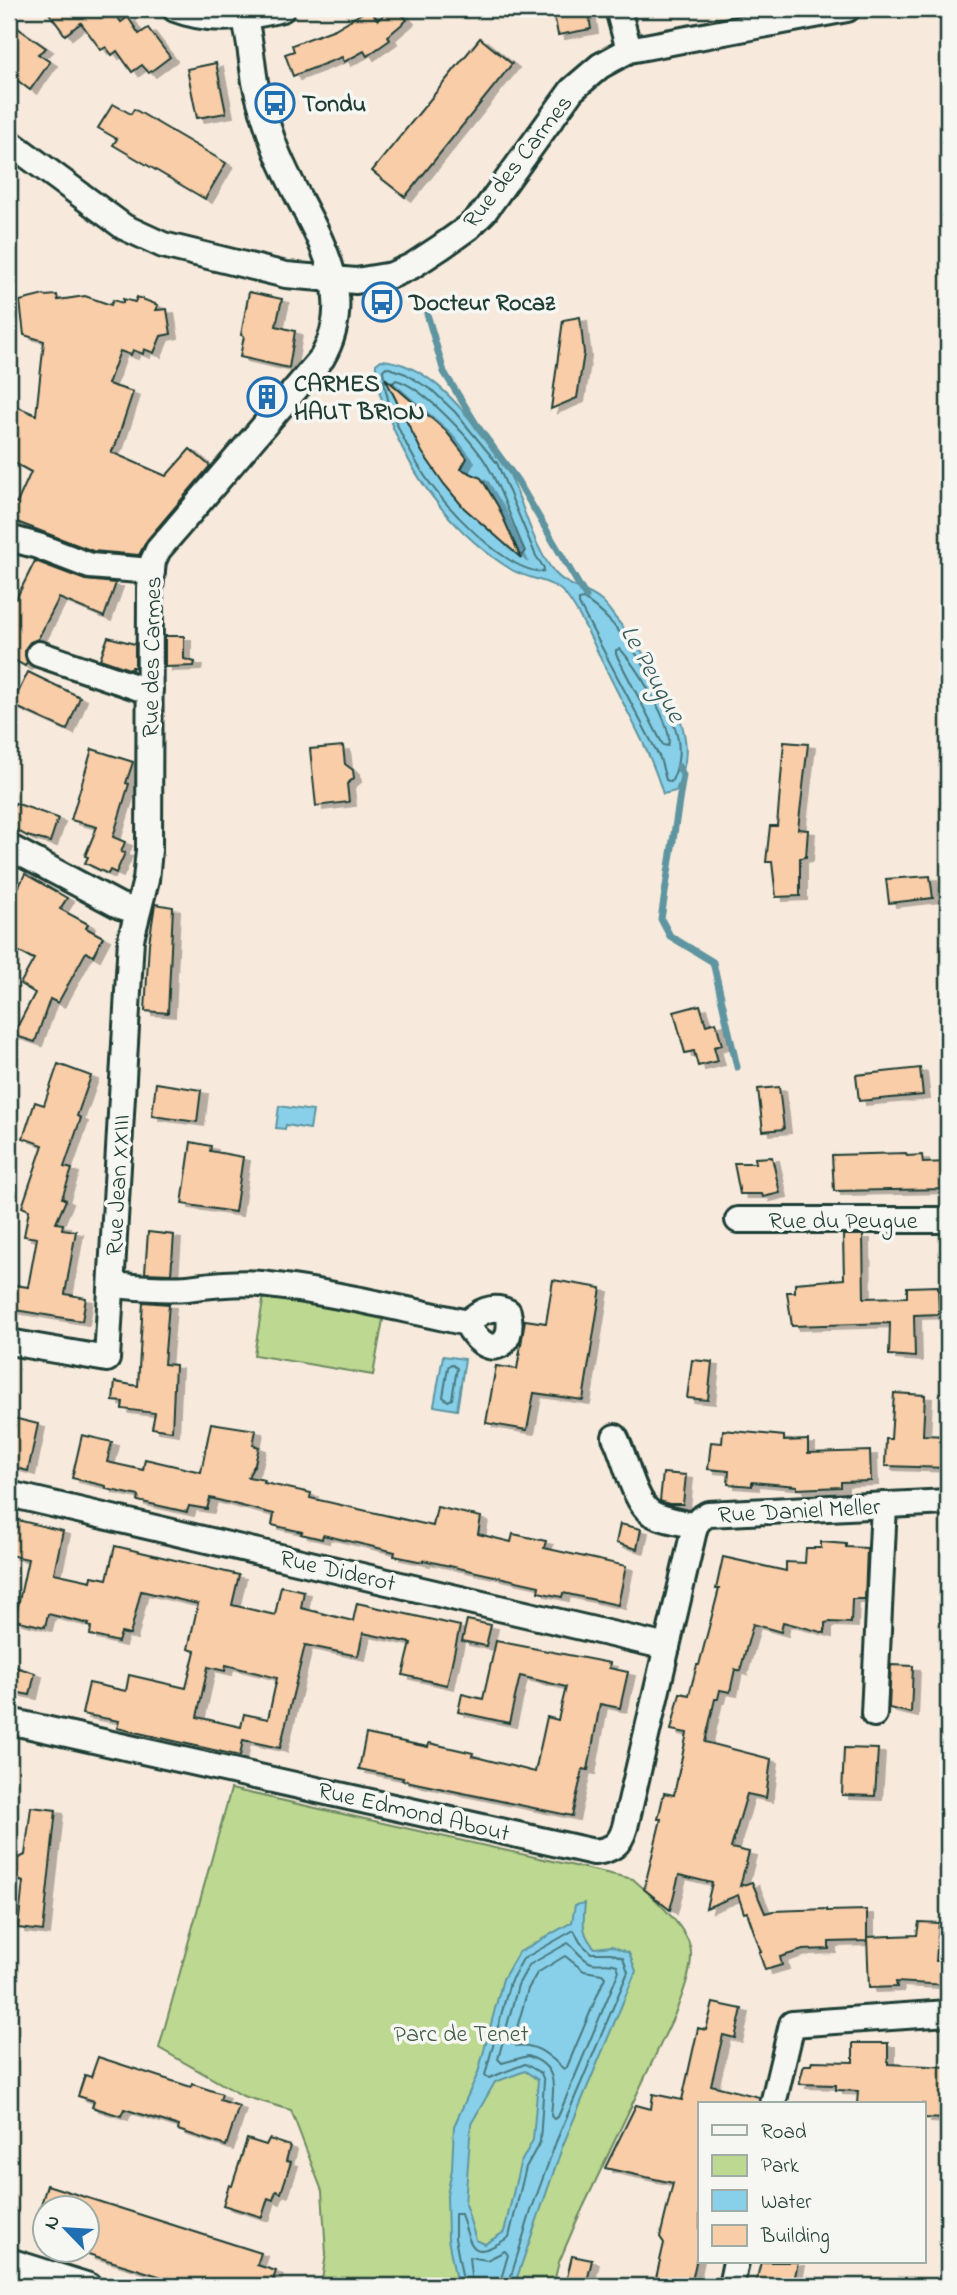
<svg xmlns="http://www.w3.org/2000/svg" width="957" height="2295" font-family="'Indie Flower',sans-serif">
  <defs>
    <filter id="shadow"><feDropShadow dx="7" dy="4" stdDeviation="0" flood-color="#0004"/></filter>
  </defs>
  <rect width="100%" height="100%" fill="#f7eadc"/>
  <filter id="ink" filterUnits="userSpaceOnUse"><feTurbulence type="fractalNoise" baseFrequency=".0143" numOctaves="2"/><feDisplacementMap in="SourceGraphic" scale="14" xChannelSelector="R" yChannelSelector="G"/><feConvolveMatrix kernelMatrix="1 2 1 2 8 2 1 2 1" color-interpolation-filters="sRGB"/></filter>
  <g filter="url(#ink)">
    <g fill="#bdd890" stroke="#6e8a62" stroke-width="2">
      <path d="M264 1295 384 1314 373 1375 254 1355Z"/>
      <path d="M231 1789 633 1879C649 1893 685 1926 690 1946 695 1965 681 1999 674 2016L577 2220 559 2262 553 2286H321L326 2254 322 2191 291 2110 243 2096 159 2048Z"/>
    </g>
    <g fill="#88d0ea" stroke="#5e95a1" stroke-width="2" fill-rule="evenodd">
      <path d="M381 360C424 363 456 401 481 433 488 442 498 451 504 462 522 496 530 543 555 573 567 587 587 589 600 600 607 605 612 614 617 620 644 653 679 696 685 739 688 757 683 775 676 791L663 794C650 750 628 714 608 673 595 648 583 617 565 594 553 580 527 579 512 570 457 536 416 484 392 425 384 406 375 386 376 364Z"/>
      <path d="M279 1106 313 1111 310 1129 286 1125 285 1129 276 1128Z"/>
      <path d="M443 1356 465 1359 457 1410 434 1406Z"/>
      <path d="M585 1903C583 1922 581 1934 595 1948L612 1946 629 1953 636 1971 563 2145 514 2286H457L448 2239 447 2195 452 2169 454 2126 478 2073 503 1979 518 1953 572 1922 575 1905ZM525 2071 538 2080 533 2140 520 2164 504 2232 485 2244 476 2240 465 2204 471 2124 495 2082Z"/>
    </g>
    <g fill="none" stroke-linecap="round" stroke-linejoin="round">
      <g stroke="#49787d" stroke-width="2">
        <path d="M384 377 383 370 386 367 406 374 433 391 455 412 497 463 536 556 544 568 543 572C504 571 440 502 421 470 405 444 388 410 384 380"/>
        <path d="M393 383 396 380C424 387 477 445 490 470 504 496 513 525 525 551L522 556"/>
        <path d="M583 599C618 617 672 701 678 740 680 753 678 770 671 782L666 780 660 758 579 604V600Z"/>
        <path d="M620 649C635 664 675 727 668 746L663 745 616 654V650Z"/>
        <path d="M451 1364 457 1368 452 1399 448 1401 443 1397 448 1367Z"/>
        <path d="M568 1943C575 1948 582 1960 592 1963 601 1965 608 1961 617 1965L619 1971 558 2117 554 2119 551 2116C553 2087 560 2067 528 2056L502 2063 498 2059 518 1985 529 1965Z"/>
        <path d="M565 1956 584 1971 602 1974 605 1977 567 2067 564 2069C549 2056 537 2043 516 2046L513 2042 528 1989 537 1973Z"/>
        <path d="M464 2286 455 2238V2214H461C472 2249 471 2262 509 2237L526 2167 540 2142 544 2081 541 2073 525 2064 489 2078 485 2075 510 1982 523 1959 574 1930 580 1942 591 1953H611L623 1958 628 1972 556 2142 531 2211 508 2286"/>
        <path d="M472 2286 469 2257 487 2260 505 2251 508 2255 499 2286"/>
      </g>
      <g stroke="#5e95a1" stroke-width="7">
        <path d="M427 314 444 372 478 427 517 480 586 597"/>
        <path d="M679 767 683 775 661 919 670 936 713 962 737 1067"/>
      </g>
    </g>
    <g fill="#f9cda8" stroke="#1f3d34" stroke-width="2" fill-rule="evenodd" filter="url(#shadow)">
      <path d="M46 9H101L97 11 102 19 113 11 121 22 128 17 139 34 148 28 170 57 149 73 142 65 132 72 117 51 112 55 106 47 101 50 81 23 65 35Z"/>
      <path d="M369 9 378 20 389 9H397L407 20 388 36 390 40 367 56 364 51 344 62 342 57 293 76 285 54 294 51 292 45 335 29Z"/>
      <path d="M553 9H588L591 29 558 35Z"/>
      <path d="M9 22 46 48 38 54 50 62 30 90 9 74Z"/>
      <path d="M480 38 512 64 405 197 372 171Z"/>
      <path d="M216 63 226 113 197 118 187 69Z"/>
      <path d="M113 104 131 114 134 109 226 163 205 199 113 145 117 139 98 128Z"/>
      <path d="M249 292 282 299 276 326 295 331 289 368 240 357 244 336 241 335Z"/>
      <path d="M44 295 45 296 57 295 58 300 85 296 111 305 113 300 123 303V299L135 302 137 297 158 305 156 310 167 309 171 334 161 336 154 353 144 349 143 354 133 350 131 355 120 351 108 384 133 392 116 444 111 452 166 476 190 449 210 466 147 540 139 555 93 551 9 519V499L17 503 31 472 9 460V403L36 415 44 341 24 335 20 301Z"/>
      <path d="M580 317 584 353 577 398 551 409 563 320Z"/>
      <path d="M385 378 445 430 467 458 461 469 481 478 498 506 521 558 464 508 444 484 422 452Z"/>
      <path d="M35 561 85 580 116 583 104 617 59 598 38 639 30 642 25 649 27 662 25 666 9 657V595L16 599Z"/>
      <path d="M165 636H184V659L195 662 194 666 165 667Z"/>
      <path d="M108 637 135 644V667H132V670L100 659Z"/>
      <path d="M28 672 80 697 67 730 12 705Z"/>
      <path d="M784 742 808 744 798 829 808 830 806 857 800 858V896L776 897 772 862H766L770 826H777Z"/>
      <path d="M343 746 345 764 353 770 354 778 347 784 349 802 316 806 310 749Z"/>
      <path d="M92 749 133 762 126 783 129 784 113 837 125 842 121 852 125 853 116 873 110 870 108 874 85 863 88 857 85 856 97 827 71 820Z"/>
      <path d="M15 803 58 818 50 842 27 836 9 826V815Z"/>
      <path d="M25 874 67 898 60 909 88 924 86 928 103 937 93 956 86 952 58 1003 50 999 35 1042 13 1035 35 993 20 984 34 959 9 947V907Z"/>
      <path d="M930 876 933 898 889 903 886 879Z"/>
      <path d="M155 904 173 907 168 1013 145 1011 149 943Z"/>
      <path d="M700 1005 706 1025 716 1022 722 1045 714 1047 718 1061 698 1066 694 1051 685 1053 674 1012Z"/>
      <path d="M58 1064 91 1076 77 1116 81 1118 64 1167 72 1169 62 1198 66 1200 56 1223 63 1224 62 1229 76 1231 65 1294 86 1298 82 1321 9 1309V1284L28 1287 37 1238 24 1236 29 1210 22 1207 43 1145 23 1138 35 1102 44 1105Z"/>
      <path d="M920 1068 923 1095 859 1101 856 1075Z"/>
      <path d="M156 1083 201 1090 197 1122 152 1116Z"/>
      <path d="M779 1087 784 1129 763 1131 758 1089Z"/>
      <path d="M191 1142 211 1146 210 1151 243 1157 235 1212 182 1204Z"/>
      <path d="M906 1153 907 1156 922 1155 923 1163 948 1162V1189L834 1191 832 1155Z"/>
      <path d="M772 1157 780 1193 763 1197 762 1194H740L734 1163H756L755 1158Z"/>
      <path d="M148 1232 174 1235 171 1274 145 1273Z"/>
      <path d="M843 1235H863L864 1298 907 1297V1287L938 1286 939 1314 914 1315 915 1357 889 1355 890 1323 792 1326 787 1292H795V1283L844 1279Z"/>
      <path d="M553 1280 601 1288 583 1400 534 1393 527 1430 486 1423 496 1366 517 1369 525 1320 546 1323Z"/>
      <path d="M143 1302 169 1304 164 1364 175 1365 172 1431 152 1428 155 1413 122 1409 123 1402 113 1401 115 1382 138 1386Z"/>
      <path d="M692 1360 712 1362 708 1400 687 1398Z"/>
      <path d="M894 1393 925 1395 923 1435 948 1436V1468L885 1466 886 1439H891Z"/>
      <path d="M9 1417 38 1424 28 1471 9 1466Z"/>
      <path d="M211 1423 256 1430 253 1445 259 1447 255 1464 248 1477 265 1480 264 1483 311 1493 310 1498 433 1526 437 1507 481 1517 478 1534 511 1542 513 1534 546 1541 544 1548 626 1566 618 1605 563 1593 562 1597 538 1592 539 1586 423 1560V1562L394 1556 395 1552 323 1535 322 1539 301 1534 302 1532 272 1525 274 1514 210 1498 207 1509 189 1506 187 1512 138 1501 139 1496 106 1489V1486L72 1478 82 1435 112 1442 107 1462 143 1470 145 1459 201 1472Z"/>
      <path d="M723 1430 784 1436V1441L808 1440V1453L870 1451 871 1481 841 1482V1487L797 1489V1486L752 1482V1486L728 1484 729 1471 708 1469 711 1442 722 1443Z"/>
      <path d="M663 1473 686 1475 683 1504H669L660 1501Z"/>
      <path d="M9 1518 63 1531 54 1573 91 1581 92 1576 107 1579 115 1546 239 1575 232 1605 275 1615 281 1586 304 1591 301 1608 353 1621 357 1603 460 1626 447 1685 403 1675 411 1643 363 1633 358 1656 305 1645 280 1748 243 1740 240 1756 117 1728 119 1721 82 1714 89 1683 126 1691 129 1675 186 1688 195 1651 188 1649 198 1604 141 1591 130 1635 121 1633 118 1642 90 1635 91 1627 88 1626 89 1624 48 1614 45 1627 15 1620 28 1559 9 1555ZM226 1665 277 1678 268 1719 244 1714 241 1727 197 1717 208 1667 225 1671Z"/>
      <path d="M620 1524 641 1529 637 1549 616 1543Z"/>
      <path d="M821 1542 846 1544V1547L867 1548 865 1599H852L851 1623 829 1622 825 1623V1633L783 1622 781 1632 753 1624 740 1671 735 1669 730 1692 720 1690 718 1699H715L705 1742 771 1759 766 1798 747 1794 731 1848 749 1852 740 1886 752 1882 765 1913 773 1911 827 1909V1911L867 1910V1941L829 1942V1949L803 1950 780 1957 782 1965 765 1970 759 1952H761L747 1912 744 1913 738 1895 706 1908 712 1883 679 1875 670 1910 644 1889 661 1819H658L664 1793 674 1795 687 1733 671 1730 680 1693 689 1695 697 1665H699L719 1589H716L723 1557 786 1571V1562L805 1563 806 1548H821Z"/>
      <path d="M467 1620 491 1625 486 1646 462 1641Z"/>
      <path d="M496 1641 610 1663 609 1668 628 1672 620 1708 600 1704 588 1770 583 1769 572 1816 420 1784 402 1780 403 1778 359 1769 366 1734 428 1747 429 1743 473 1753 472 1756 535 1772 547 1717 558 1720 566 1687 520 1676 509 1723 458 1712 462 1694 483 1699Z"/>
      <path d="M9 1665 35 1673 30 1695 9 1691Z"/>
      <path d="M891 1665 913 1666 911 1713 889 1708Z"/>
      <path d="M844 1748 878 1749 875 1796 842 1795Z"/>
      <path d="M31 1807 56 1810 43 1931 18 1928 23 1882 9 1876V1863L25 1855Z"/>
      <path d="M919 1922 939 1923 936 1961H948V1985L896 1982 897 1987 869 1988 867 1937 917 1935Z"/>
      <path d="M713 2003 742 2009 735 2038 723 2035 711 2085 759 2097V2104H700V2243L691 2286H663L664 2280 656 2278 664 2243 660 2237 673 2183 605 2168 636 2105 651 2109 653 2094 682 2100 698 2028 706 2030Z"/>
      <path d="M853 2043H888V2064L948 2067 946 2119 924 2118V2104H857L858 2091 836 2090V2085L799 2084 804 2065H811L812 2061 853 2062Z"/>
      <path d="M98 2057 191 2087 192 2084 222 2094 220 2100 239 2106 226 2146 178 2130 179 2126 124 2109 121 2116 92 2107 94 2101 78 2096 85 2075 91 2077Z"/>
      <path d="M247 2139 266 2145 269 2139 290 2146 286 2161 291 2162 281 2193 276 2191 273 2200 268 2198 262 2217 223 2205 229 2185 232 2186Z"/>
      <path d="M47 2185 261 2253 257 2265 276 2271 271 2286H191L88 2254V2208H40Z"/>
      <path d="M572 2256 592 2260 586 2286H565Z"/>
      <path d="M761 2262H798L793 2286H755Z"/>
    </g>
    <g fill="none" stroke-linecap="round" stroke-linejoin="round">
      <g stroke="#1f3d34" stroke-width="30">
        <g id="minor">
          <path d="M175 9C211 23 246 18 282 9"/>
          <path d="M618 9 629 50"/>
          <path d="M9 142 124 227 163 245 286 275 356 281 392 275 412 266 441 247 469 227 484 212 572 90 600 66 629 50 847 9"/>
          <path d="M9 538 38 546 90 566 152 571"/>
          <path d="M39 654 139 688 150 689"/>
          <path d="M9 847 120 906 137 911"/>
          <path d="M738 1220H948"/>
          <path d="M112 1285C136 1287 162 1290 187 1288 212 1285 236 1282 261 1284 331 1292 399 1308 467 1323 479 1312 492 1304 508 1312 517 1350 485 1361 467 1323"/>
          <path d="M9 1342 107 1359 131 939 146 880 149 850 150 588 153 561 158 550 322 358C367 280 295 210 272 139 266 121 259 101 255 82 251 58 250 32 242 9"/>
          <path d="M615 1437C625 1455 633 1501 651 1513 662 1520 682 1522 695 1526"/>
          <path d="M9 1494 667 1647"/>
          <path d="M874 1714 884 1505"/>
          <path d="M9 1721 594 1852C612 1850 620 1845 625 1827L695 1526 700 1519 708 1514 948 1502"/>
          <path d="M773 2104 792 2024 948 2013"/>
          <path d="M9 2261 89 2286"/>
          <path d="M731 2286 736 2262"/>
        </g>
      </g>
      <use href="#minor" stroke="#f6f6f2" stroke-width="24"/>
    </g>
  </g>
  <defs>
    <g id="bus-ring" transform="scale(2.0125)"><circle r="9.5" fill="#f6f6f2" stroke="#1f6fb2" stroke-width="1.5"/><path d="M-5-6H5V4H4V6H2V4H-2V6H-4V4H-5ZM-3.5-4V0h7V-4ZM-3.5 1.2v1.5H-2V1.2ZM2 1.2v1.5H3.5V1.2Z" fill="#1f6fb2"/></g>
    <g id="building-ring" transform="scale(2.0125)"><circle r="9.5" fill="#f6f6f2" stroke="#1f6fb2" stroke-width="1.5"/><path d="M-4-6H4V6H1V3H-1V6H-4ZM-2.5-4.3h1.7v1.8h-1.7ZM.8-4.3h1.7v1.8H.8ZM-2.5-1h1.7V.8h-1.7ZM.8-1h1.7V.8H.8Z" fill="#1f6fb2"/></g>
  </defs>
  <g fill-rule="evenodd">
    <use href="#bus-ring" x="275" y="103"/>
    <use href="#bus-ring" x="382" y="302"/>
    <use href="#building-ring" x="267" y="397"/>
  </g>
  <g text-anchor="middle" stroke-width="7" stroke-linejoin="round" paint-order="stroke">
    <g font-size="24" font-weight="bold" fill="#1f3d34" stroke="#f6f6f2" text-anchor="start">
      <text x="302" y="111">Tondu</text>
      <text x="409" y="310">Docteur Rocaz</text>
      <text x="294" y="391">CARMES<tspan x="294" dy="28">HAUT BRION</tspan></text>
    </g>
    <g font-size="24" fill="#1f3d34" stroke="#f6f6f2">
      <text transform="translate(517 161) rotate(-52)" y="8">Rue des Carmes</text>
      <text transform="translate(151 657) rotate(-89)" y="8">Rue des Carmes</text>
      <text transform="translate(117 1185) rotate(-87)" y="8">Rue Jean XXIII</text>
      <text x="843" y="1228">Rue du Peugue</text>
      <text transform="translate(799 1510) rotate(-3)" y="8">Rue Daniel Meller</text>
      <text transform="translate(338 1570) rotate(13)" y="8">Rue Diderot</text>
      <text transform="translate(414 1811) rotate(13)" y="8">Rue Edmond About</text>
    </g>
    <g font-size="24" fill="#3f5c46" stroke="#f6f6f2">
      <text x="461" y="2041">Parc de Tenet</text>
    </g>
    <g font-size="26" font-style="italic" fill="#345a58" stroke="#f6f6f2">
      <text transform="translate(654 673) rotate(61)" y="9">Le Peugue</text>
    </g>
  </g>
  <rect width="957" height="2295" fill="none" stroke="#f6f6f2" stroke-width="35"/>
  <rect x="18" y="18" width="922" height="2260" fill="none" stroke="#1f3d34" stroke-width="2.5" filter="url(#ink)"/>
  <rect x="698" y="2102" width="228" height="161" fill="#f6f6f2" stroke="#a0aca6" stroke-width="2"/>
  <rect x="712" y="2125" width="35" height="10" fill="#f6f6f2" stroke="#a0aca6" stroke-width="2"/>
  <text x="761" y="2138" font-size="21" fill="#1f3d34">Road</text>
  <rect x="712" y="2155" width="35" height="21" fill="#bdd890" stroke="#a0aca6" stroke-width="2"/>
  <text x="761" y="2172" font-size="21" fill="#1f3d34">Park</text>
  <rect x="712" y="2190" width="35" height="21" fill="#88d0ea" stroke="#a0aca6" stroke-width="2"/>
  <text x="761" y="2208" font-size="21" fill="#1f3d34">Water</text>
  <rect x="712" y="2225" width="35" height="21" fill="#f9cda8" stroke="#a0aca6" stroke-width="2"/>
  <text x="761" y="2242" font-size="21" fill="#1f3d34">Building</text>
  <g transform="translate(66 2229) rotate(295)"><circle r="33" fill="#f6f6f2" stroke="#a0aca6" stroke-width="2"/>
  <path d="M0-5L12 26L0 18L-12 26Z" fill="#1f6fb2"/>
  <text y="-10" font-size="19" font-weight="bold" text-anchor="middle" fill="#1f3d34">N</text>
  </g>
</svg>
